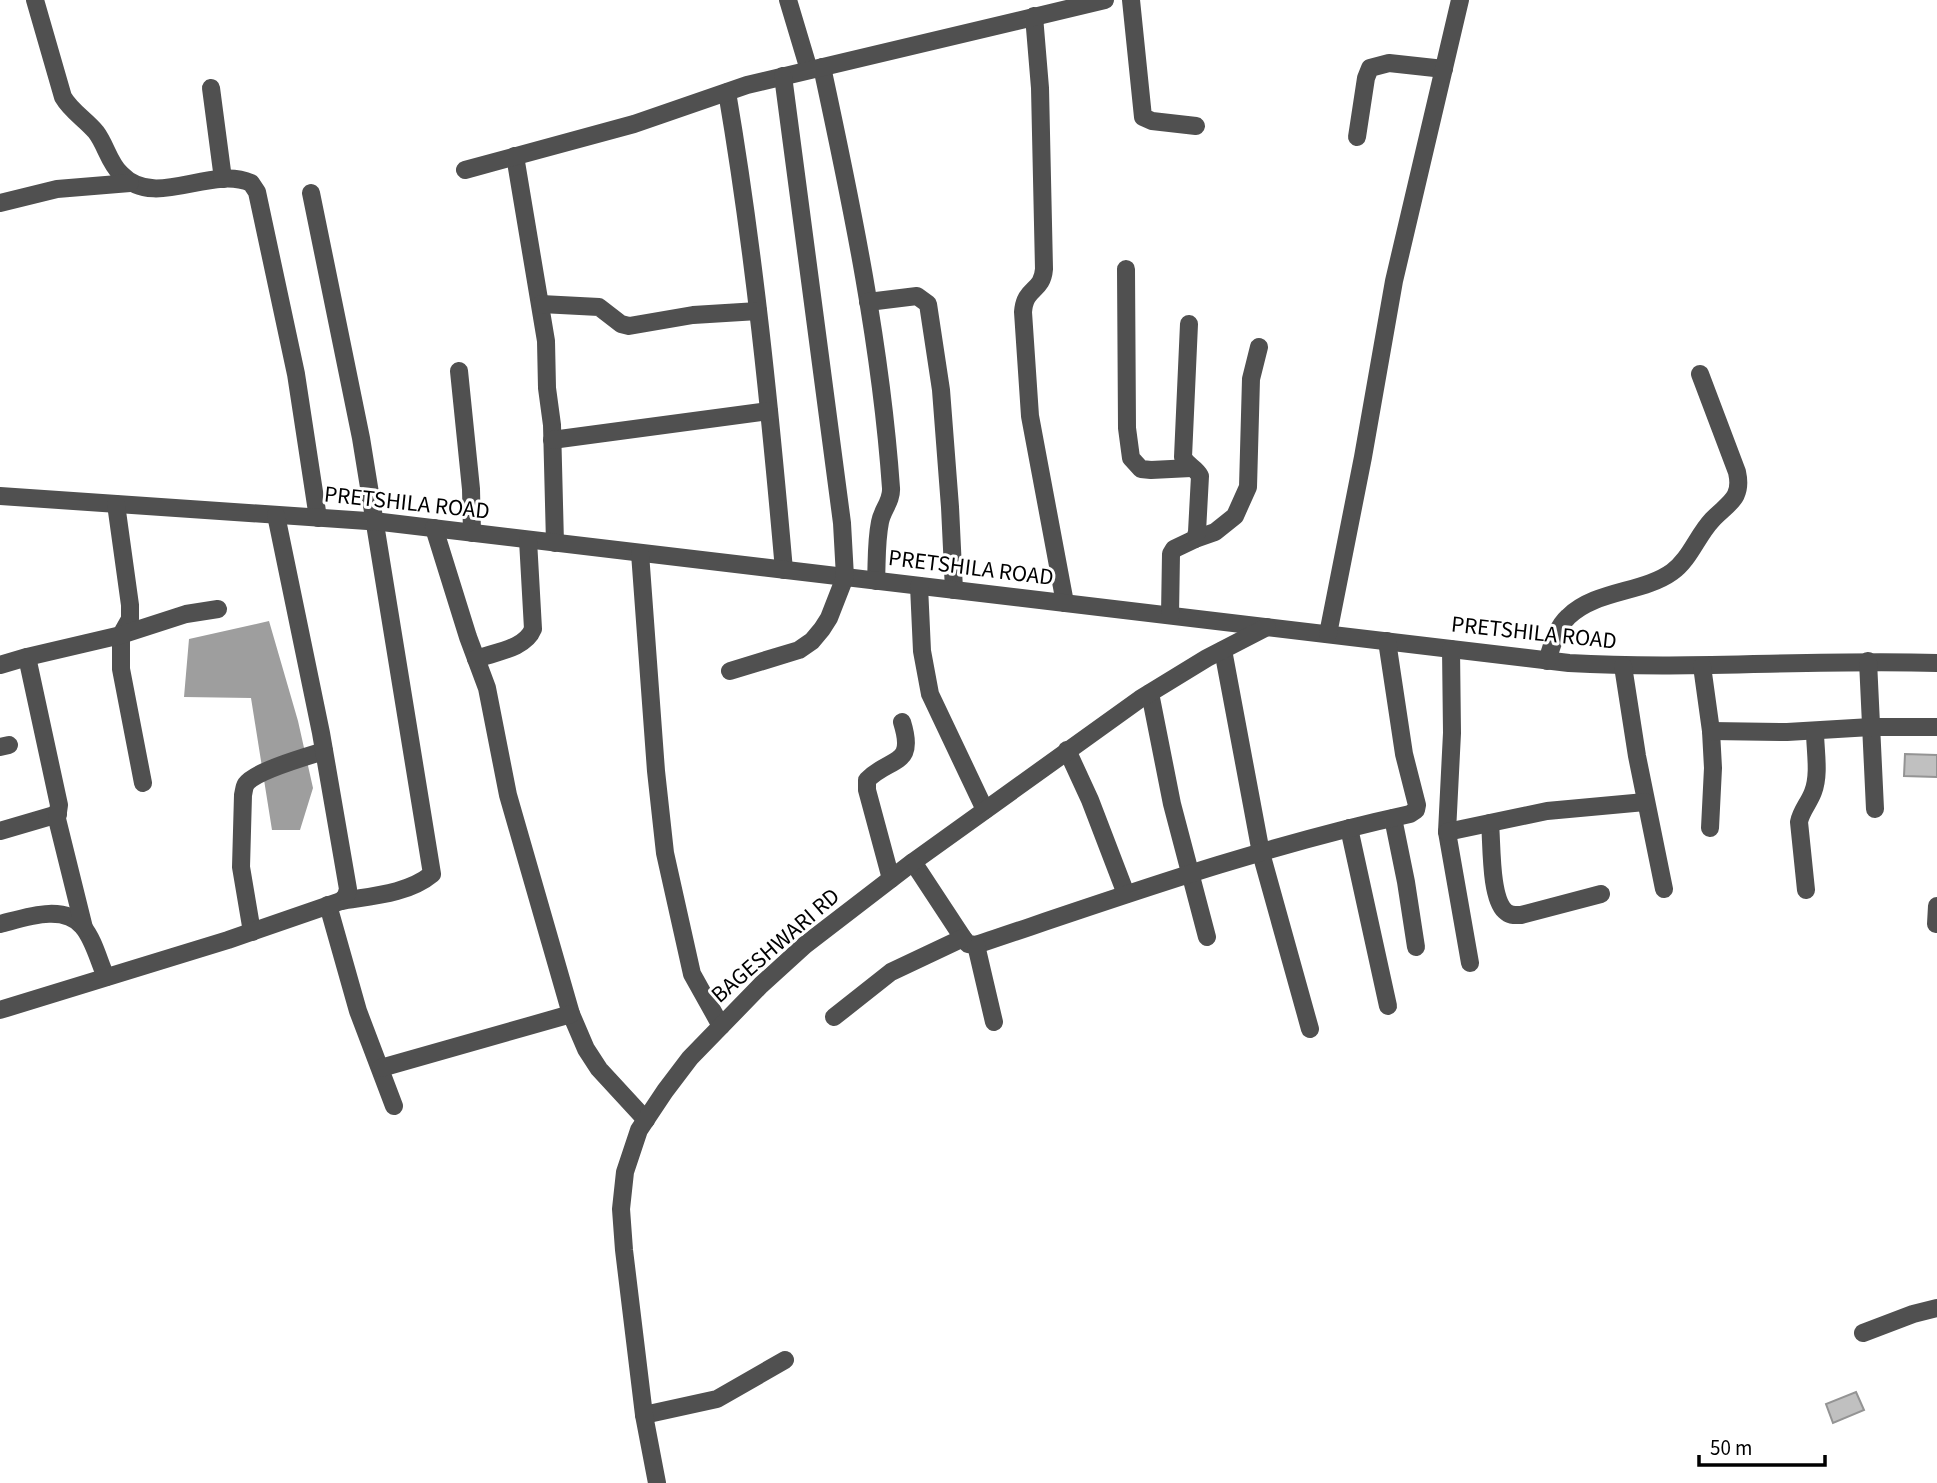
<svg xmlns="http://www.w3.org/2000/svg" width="1937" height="1483" font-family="'Source Sans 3',sans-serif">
  <rect width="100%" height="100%" fill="#fff"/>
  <path fill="#9e9e9e" d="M269 621 298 721 313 788 300 830H272L251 698 184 697 189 639Z"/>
  <g fill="#c0c0c0" stroke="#949494" stroke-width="2">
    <path d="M1905 754 1937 755V777L1904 776Z"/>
    <path d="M1856 1392 1864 1410 1833 1423 1826 1404Z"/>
  </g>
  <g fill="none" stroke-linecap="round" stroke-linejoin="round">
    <g stroke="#505050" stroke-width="18">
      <path d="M35 0 63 97C71 111 85 119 96 132 106 145 109 163 121 174 155 210 210 165 251 183L257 192 296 374 318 518"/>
      <path d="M788 0 809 70"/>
      <path d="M1131 0 1143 117 1152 121 1196 126"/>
      <path d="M1034 16 1040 88 1044 269C1042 293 1025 286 1023 312L1030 416 1065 603"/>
      <path d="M822 67C852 206 881 346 891 488 892 501 882 510 880 522 876 542 877 562 876 581"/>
      <path d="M211 88 223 179"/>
      <path d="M727 92C754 250 770 410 784 570"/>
      <path d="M1357 137 1366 78 1370 68 1389 63 1444 69"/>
      <path d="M515 156 546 341 547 388 552 425 555 543"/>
      <path d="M465 170 634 124 747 85 1105 0"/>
      <path d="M311 193 361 438 432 874C408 894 371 896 341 901"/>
      <path d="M0 203 57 189 130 183"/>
      <path d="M1126 269 1127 428 1131 458 1141 469 1151 470 1191 468"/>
      <path d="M868 302 917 296 928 304 941 390 950 507 954 590"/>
      <path d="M541 304 599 307 621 324 629 326 693 315 758 311"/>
      <path d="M459 371 471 489 472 533"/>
      <path d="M552 440 769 411"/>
      <path d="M0 496 382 522 1569 663C1692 670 1814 659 1937 663"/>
      <path d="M116 504 130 605V619L121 635V669L143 783"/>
      <path d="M434 528 468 637 487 688 508 795 571 1014 586 1049 599 1069 646 1120"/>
      <path d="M1195 539 1215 532 1235 516 1248 487 1251 379 1259 347"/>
      <path d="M640 553 656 771 665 853 692 974 721 1026"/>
      <path d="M919 586 922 651 930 694 985 810"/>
      <path d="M1170 615 1171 554 1174 549 1195 539 1197 532 1200 476C1195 467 1187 466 1183 457L1189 324"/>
      <path d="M1328 634 1363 457 1394 281 1460 0"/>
      <path d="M1451 649 1452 733 1447 832 1470 963"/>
      <path d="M1223 650 1261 853 1310 1029"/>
      <path d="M476 659C495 652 525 649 533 629L528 540"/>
      <path d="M1547 661C1552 646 1556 628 1568 617 1595 590 1643 593 1672 572 1690 559 1697 536 1712 520 1728 503 1743 499 1737 472L1700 374"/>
      <path d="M1868 661 1875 809"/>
      <path d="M0 665 27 657"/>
      <path d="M1623 666 1637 756 1664 889"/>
      <path d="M1702 666 1711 731 1713 768 1710 828"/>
      <path d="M730 671 799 650 812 641 822 629 829 618 845 577 842 523 783 76"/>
      <path d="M1150 693 1172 804 1207 937"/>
      <path d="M1711 731 1787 732 1871 727H1937"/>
      <path d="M0 747 9 745"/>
      <path d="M1067 750 1090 800 1126 894"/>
      <path d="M1393 818 1406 882 1416 947"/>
      <path d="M1490 823C1492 844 1490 897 1505 911 1510 916 1515 915 1521 915L1601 894"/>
      <path d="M1349 828 1388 1006"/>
      <path d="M0 831 58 814"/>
      <path d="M1447 832 1547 811 1645 802"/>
      <path d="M913 862 963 938 968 944 976 945C1119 897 1262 846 1410 814L1416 810 1417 805 1404 754 1387 641"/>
      <path d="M891 879 867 790V780C891 756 916 767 902 722"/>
      <path d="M1806 890 1799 822C1801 811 1809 803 1813 792 1820 774 1815 750 1815 731"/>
      <path d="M328 905 358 1011 394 1106"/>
      <path d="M0 924C24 918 64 903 83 927 94 940 99 962 106 977"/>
      <path d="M1936 924 1937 906"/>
      <path d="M84 928 57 819 59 805 27 657 121 635 186 614 218 609"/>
      <path d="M252 932 241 867 243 795C244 791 244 787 246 784 255 771 308 756 324 751"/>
      <path d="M976 945 994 1022"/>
      <path d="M0 1010 228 940 341 901 346 896 348 889 321 733 276 515"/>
      <path d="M834 1017 891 972 963 938"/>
      <path d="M381 1068 571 1014"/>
      <path d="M1863 1333 1913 1314 1937 1308"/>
      <path d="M644 1415 717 1399 785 1360"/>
      <path d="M657 1483 644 1415 624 1250 621 1209 625 1172 639 1130 665 1091 690 1058 761 985 805 945 913 862 1140 699 1207 658 1267 627"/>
    </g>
  </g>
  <g text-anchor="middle" stroke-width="6" stroke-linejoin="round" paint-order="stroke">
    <g font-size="23" fill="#000" stroke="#fff">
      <text transform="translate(407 502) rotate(6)" y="8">PRETSHILA ROAD</text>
      <text transform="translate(971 567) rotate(7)" y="8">PRETSHILA ROAD</text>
      <text transform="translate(1534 632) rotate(6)" y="8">PRETSHILA ROAD</text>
      <text transform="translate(775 945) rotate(-41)" y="8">BAGESHWARI RD</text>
    </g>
  </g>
  <path d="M1699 1455v10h126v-10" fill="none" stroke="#000000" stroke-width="3.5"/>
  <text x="1710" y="1455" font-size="21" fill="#000000" stroke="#ffffff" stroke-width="5" paint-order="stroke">50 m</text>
</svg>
